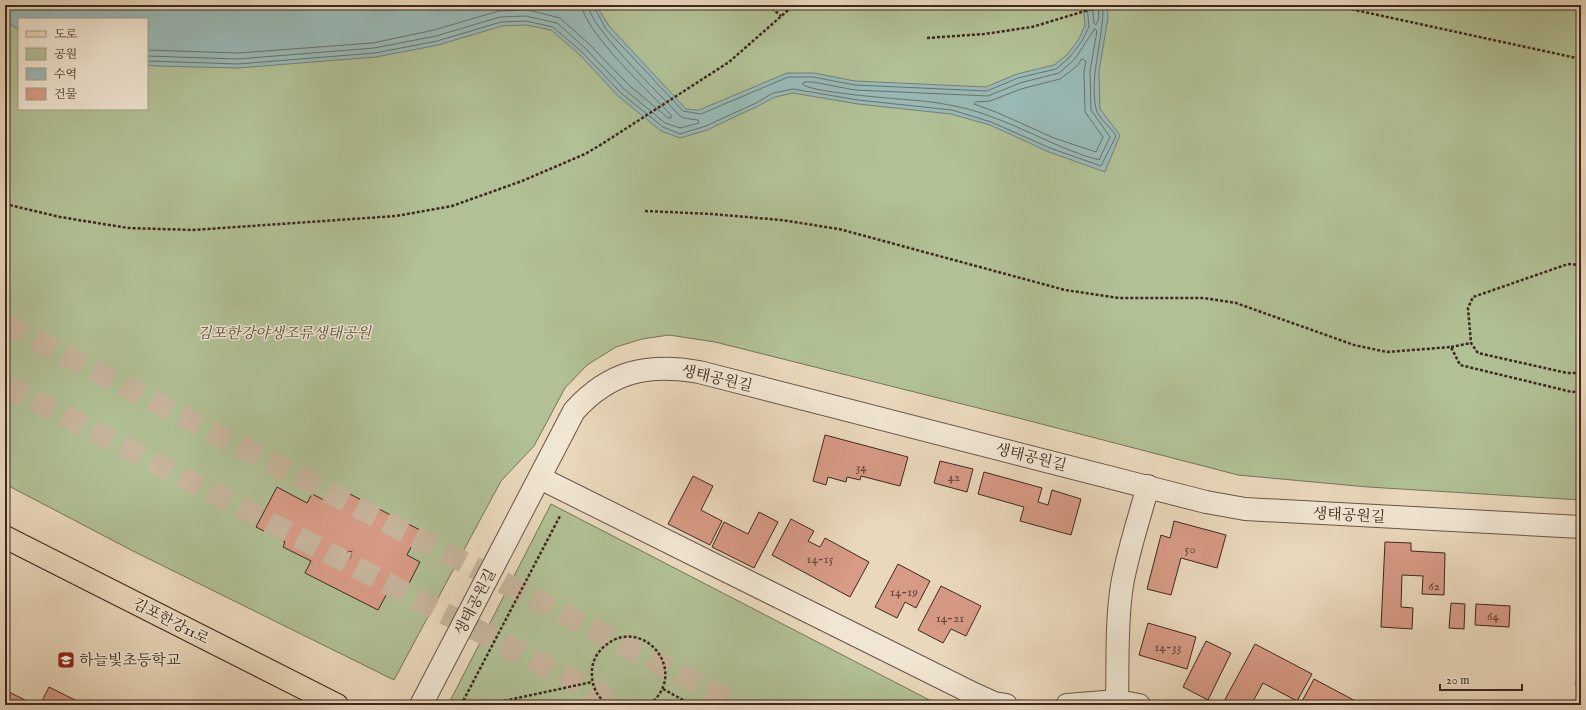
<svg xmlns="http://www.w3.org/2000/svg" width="1586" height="710" font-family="'IM FELL English','Noto Serif KR',serif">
  <rect width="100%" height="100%" fill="#ead8bc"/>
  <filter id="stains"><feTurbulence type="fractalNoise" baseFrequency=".005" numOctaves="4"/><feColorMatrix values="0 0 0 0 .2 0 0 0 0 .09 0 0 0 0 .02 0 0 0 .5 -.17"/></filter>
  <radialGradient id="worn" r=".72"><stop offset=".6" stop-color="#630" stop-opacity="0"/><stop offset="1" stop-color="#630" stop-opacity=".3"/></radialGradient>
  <g fill="#b1c095" stroke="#76745a" fill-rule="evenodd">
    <path d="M5 5H1581V500L1368 487 1238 475 1026 420 715 342 669 335 642 339 616 347 587 365 565 388 534 446 501 481 394 680 133 551 5 484ZM19 19H147V109H19Z"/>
    <path d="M551 504 939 705H448Z"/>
  </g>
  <path fill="#99b9b6" stroke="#747f7a" d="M5 5H596L609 26 686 109 699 110 787 73H814L855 81 986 87 1017 74 1054 65 1067 55 1079 39 1085 25 1083 5H1107L1108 18 1099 71 1100 109 1120 135 1105 172 1049 152 990 125 951 114 858 104 793 93 775 97 758 106 707 130 680 138 661 131 618 96 579 54 551 30 526 25 502 26 438 45 376 57 238 68 157 66 147 65V19H19V30L5 20Z"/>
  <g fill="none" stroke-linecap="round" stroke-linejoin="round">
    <g stroke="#6a716a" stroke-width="1">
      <path d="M593 5 606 29 683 111 701 114 788 77H813L855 85 987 91 1018 78 1056 69 1069 58 1082 41 1089 27 1087 5"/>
      <path d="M1092 5 1094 23 1096 25 1099 18 1098 5"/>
      <path d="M1095 29 1097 31 1090 71 1091 110 1110 137 1099 160C1061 150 1029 130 992 117 972 109 952 105 931 102 908 99 814 94 802 84L804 82H813L855 90 988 96 1020 83 1059 73 1074 60Z"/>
      <path d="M147 50 238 53 373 43 434 30 499 11 528 10 560 18 589 44 629 85 668 118H671V115C652 95 582 29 582 5"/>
      <path d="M147 56 238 59 374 48 436 36 500 17 526 16 557 23 585 48 624 89 665 123 680 128 699 123 698 120 684 118 679 115C662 96 589 27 588 5"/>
      <path d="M1082 59 1086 61 1084 71 1085 112 1103 137 1096 152 1054 138 996 112 974 104 976 102 990 101 1021 89 1060 79 1077 66Z"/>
      <path d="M147 61 238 64 375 53 437 41 501 22 526 21 553 27 582 52 621 93 663 127 680 134 706 126 756 103 773 93 793 89 858 100 952 110 991 122 1050 148 1101 166 1116 136C1111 127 1098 118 1096 109 1089 74 1104 39 1103 5"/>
    </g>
  </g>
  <g fill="#d89b86" stroke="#3c291f">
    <path d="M825 435 908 457 900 486 861 476 860 480 847 477 846 482 828 477 826 485 813 481Z"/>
    <path d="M940 461 973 469 967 492 934 483Z"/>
    <path d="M984 472 1042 488 1038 502 1048 505 1052 490 1081 499 1071 535 1020 521 1024 507 978 494Z"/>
    <path d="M693 476 713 486 701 510 722 521 710 545 668 524Z"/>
    <path d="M277 487 307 503 312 494 332 504 340 489 420 530 407 555 420 562 404 593 391 586 378 610 305 573 311 561 283 547 285 542 256 527Z"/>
    <path d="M759 512 778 522 754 568 712 547 724 522 748 534Z"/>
    <path d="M791 519 814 531 808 541 820 547 825 538 869 562 850 597 772 555Z"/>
    <path d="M1174 521 1226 535 1217 568 1181 558 1171 595 1147 589 1161 535 1170 538Z"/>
    <path d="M1385 542 1411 543V551L1445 553 1444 595 1422 594 1423 576 1402 575 1401 607 1413 608 1412 629 1381 627Z"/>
    <path d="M898 564 930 581 916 608 905 602 897 618 875 607Z"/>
    <path d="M941 586 981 606 966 636 951 629 943 643 918 630Z"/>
    <path d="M1451 603 1465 604 1464 629 1449 628Z"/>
    <path d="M1476 604 1510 606 1509 627 1475 625Z"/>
    <path d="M1148 623 1196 637 1187 669 1139 655Z"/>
    <path d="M1206 641 1231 653 1208 700 1183 687Z"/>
    <path d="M1255 644 1312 674 1297 701 1263 683 1251 705H1222Z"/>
    <path d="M1579 645H1581V685H1576Z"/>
    <path d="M1314 679 1363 705H1300Z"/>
    <path d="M49 687 85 705H40Z"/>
    <path d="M5 690 27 701 25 705H5Z"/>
  </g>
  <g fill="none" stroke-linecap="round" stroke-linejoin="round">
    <g stroke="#c7b59d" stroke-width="22" stroke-dasharray="22 11" stroke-linecap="butt">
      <path d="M5 324 739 705"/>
      <path d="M5 385 621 705"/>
    </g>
    <g stroke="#685546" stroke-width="24">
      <g id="minor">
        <path d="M540 478 974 694 994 703 1006 705"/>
        <path d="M1117 701C1118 663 1116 623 1122 585 1128 551 1139 519 1148 486"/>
        <path d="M421 705 574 411C610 371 648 363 699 372L1206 502 1245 509 1581 527"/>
        <path d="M1067 705 1117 701 1139 705"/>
      </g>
    </g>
    <g stroke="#3c291f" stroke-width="24">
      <path id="major" d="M5 537 337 705"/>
    </g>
    <g stroke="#3c291f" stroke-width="2.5" stroke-dasharray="3 2" stroke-linecap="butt">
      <path d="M768 5 781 16"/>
      <path d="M1332 5 1581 59"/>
      <path d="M927 38 984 34 1032 27 1105 5"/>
      <path d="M5 204 60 217 128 228 193 230 396 216 452 206 522 181 585 154 602 144 729 62 794 5"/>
      <path d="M645 211 712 214 781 220 839 229 1065 290 1119 298H1204L1236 303 1354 345 1387 352 1451 347 1460 365 1572 392 1581 391"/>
      <path d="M1581 265 1568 264 1473 297 1468 308 1471 343 1478 353 1567 373H1581"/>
      <path d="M1451 347 1471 343"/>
      <path d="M663 689 692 705"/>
      <path d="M461 705 560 516"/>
      <path d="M485 705 592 682"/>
      <path d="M609 705C597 698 591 685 592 671 592 661 598 651 606 645 643 615 691 672 649 705"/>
    </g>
    <use href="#minor" stroke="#f1e6d3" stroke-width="22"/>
    <use href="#major" stroke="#ead8bc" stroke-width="22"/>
  </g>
  <defs>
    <g id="school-square" transform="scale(0.9)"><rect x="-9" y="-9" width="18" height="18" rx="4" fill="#8f2418" stroke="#f1e6d3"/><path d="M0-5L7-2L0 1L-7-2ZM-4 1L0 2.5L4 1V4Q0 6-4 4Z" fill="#fff"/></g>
  </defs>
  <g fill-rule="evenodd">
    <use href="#school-square" x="66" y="660"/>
  </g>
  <g text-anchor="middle" stroke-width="3" stroke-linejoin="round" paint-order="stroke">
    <g font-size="13" fill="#634639">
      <text x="861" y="471">34</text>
      <text x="954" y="481">42</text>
      <text x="1190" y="553">50</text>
      <text x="350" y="556">7</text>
      <text x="820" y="563">14-15</text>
      <text x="1434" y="590">62</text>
      <text x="904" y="596">14-19</text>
      <text x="1493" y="620">64</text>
      <text x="950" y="622">14-21</text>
      <text x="1168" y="651">14-33</text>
    </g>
    <g font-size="15" font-style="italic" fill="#594f3c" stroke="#f1e6d3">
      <text x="284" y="338">김포한강야생조류생태공원</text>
    </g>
    <g font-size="15" fill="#3c291f" stroke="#f1e6d3">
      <text transform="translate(717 378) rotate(13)" y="5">생태공원길</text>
      <text transform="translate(1031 457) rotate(14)" y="5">생태공원길</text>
      <text transform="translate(1349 515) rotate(3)" y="5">생태공원길</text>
      <text transform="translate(475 602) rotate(-63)" y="5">생태공원길</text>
      <text transform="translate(171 621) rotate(27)" y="5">김포한강11로</text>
    </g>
    <g font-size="15" fill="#3c291f" stroke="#f1e6d3" text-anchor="start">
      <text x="79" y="665">하늘빛초등학교</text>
    </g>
  </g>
  <rect width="1586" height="710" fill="none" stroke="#ead8bc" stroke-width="20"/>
  <rect x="6" y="6" width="1574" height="698" fill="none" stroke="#3c291f" stroke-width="2"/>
  <rect x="10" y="10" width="1566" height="690" fill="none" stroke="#3c291f"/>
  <rect x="18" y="18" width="130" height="92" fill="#f1e6d3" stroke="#a99a8b"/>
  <rect x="26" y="31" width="20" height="6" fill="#ead8bc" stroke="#a99a8b"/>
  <text x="54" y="38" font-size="12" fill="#3c291f">도로</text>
  <rect x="26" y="48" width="20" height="12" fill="#b1c095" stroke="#a99a8b"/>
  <text x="54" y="58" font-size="12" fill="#3c291f">공원</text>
  <rect x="26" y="68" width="20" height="12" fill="#99b9b6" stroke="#a99a8b"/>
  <text x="54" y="78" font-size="12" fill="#3c291f">수역</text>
  <rect x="26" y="88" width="20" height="12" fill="#d89b86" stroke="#a99a8b"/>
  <text x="54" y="98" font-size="12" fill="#3c291f">건물</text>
  <path d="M1440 684v6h82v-6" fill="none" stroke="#3c291f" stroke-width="2"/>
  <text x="1446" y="684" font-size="12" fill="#3c291f" stroke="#f1e6d3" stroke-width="3" paint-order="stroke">20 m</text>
  <rect width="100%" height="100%" filter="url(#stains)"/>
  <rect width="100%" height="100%" fill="url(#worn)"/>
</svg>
